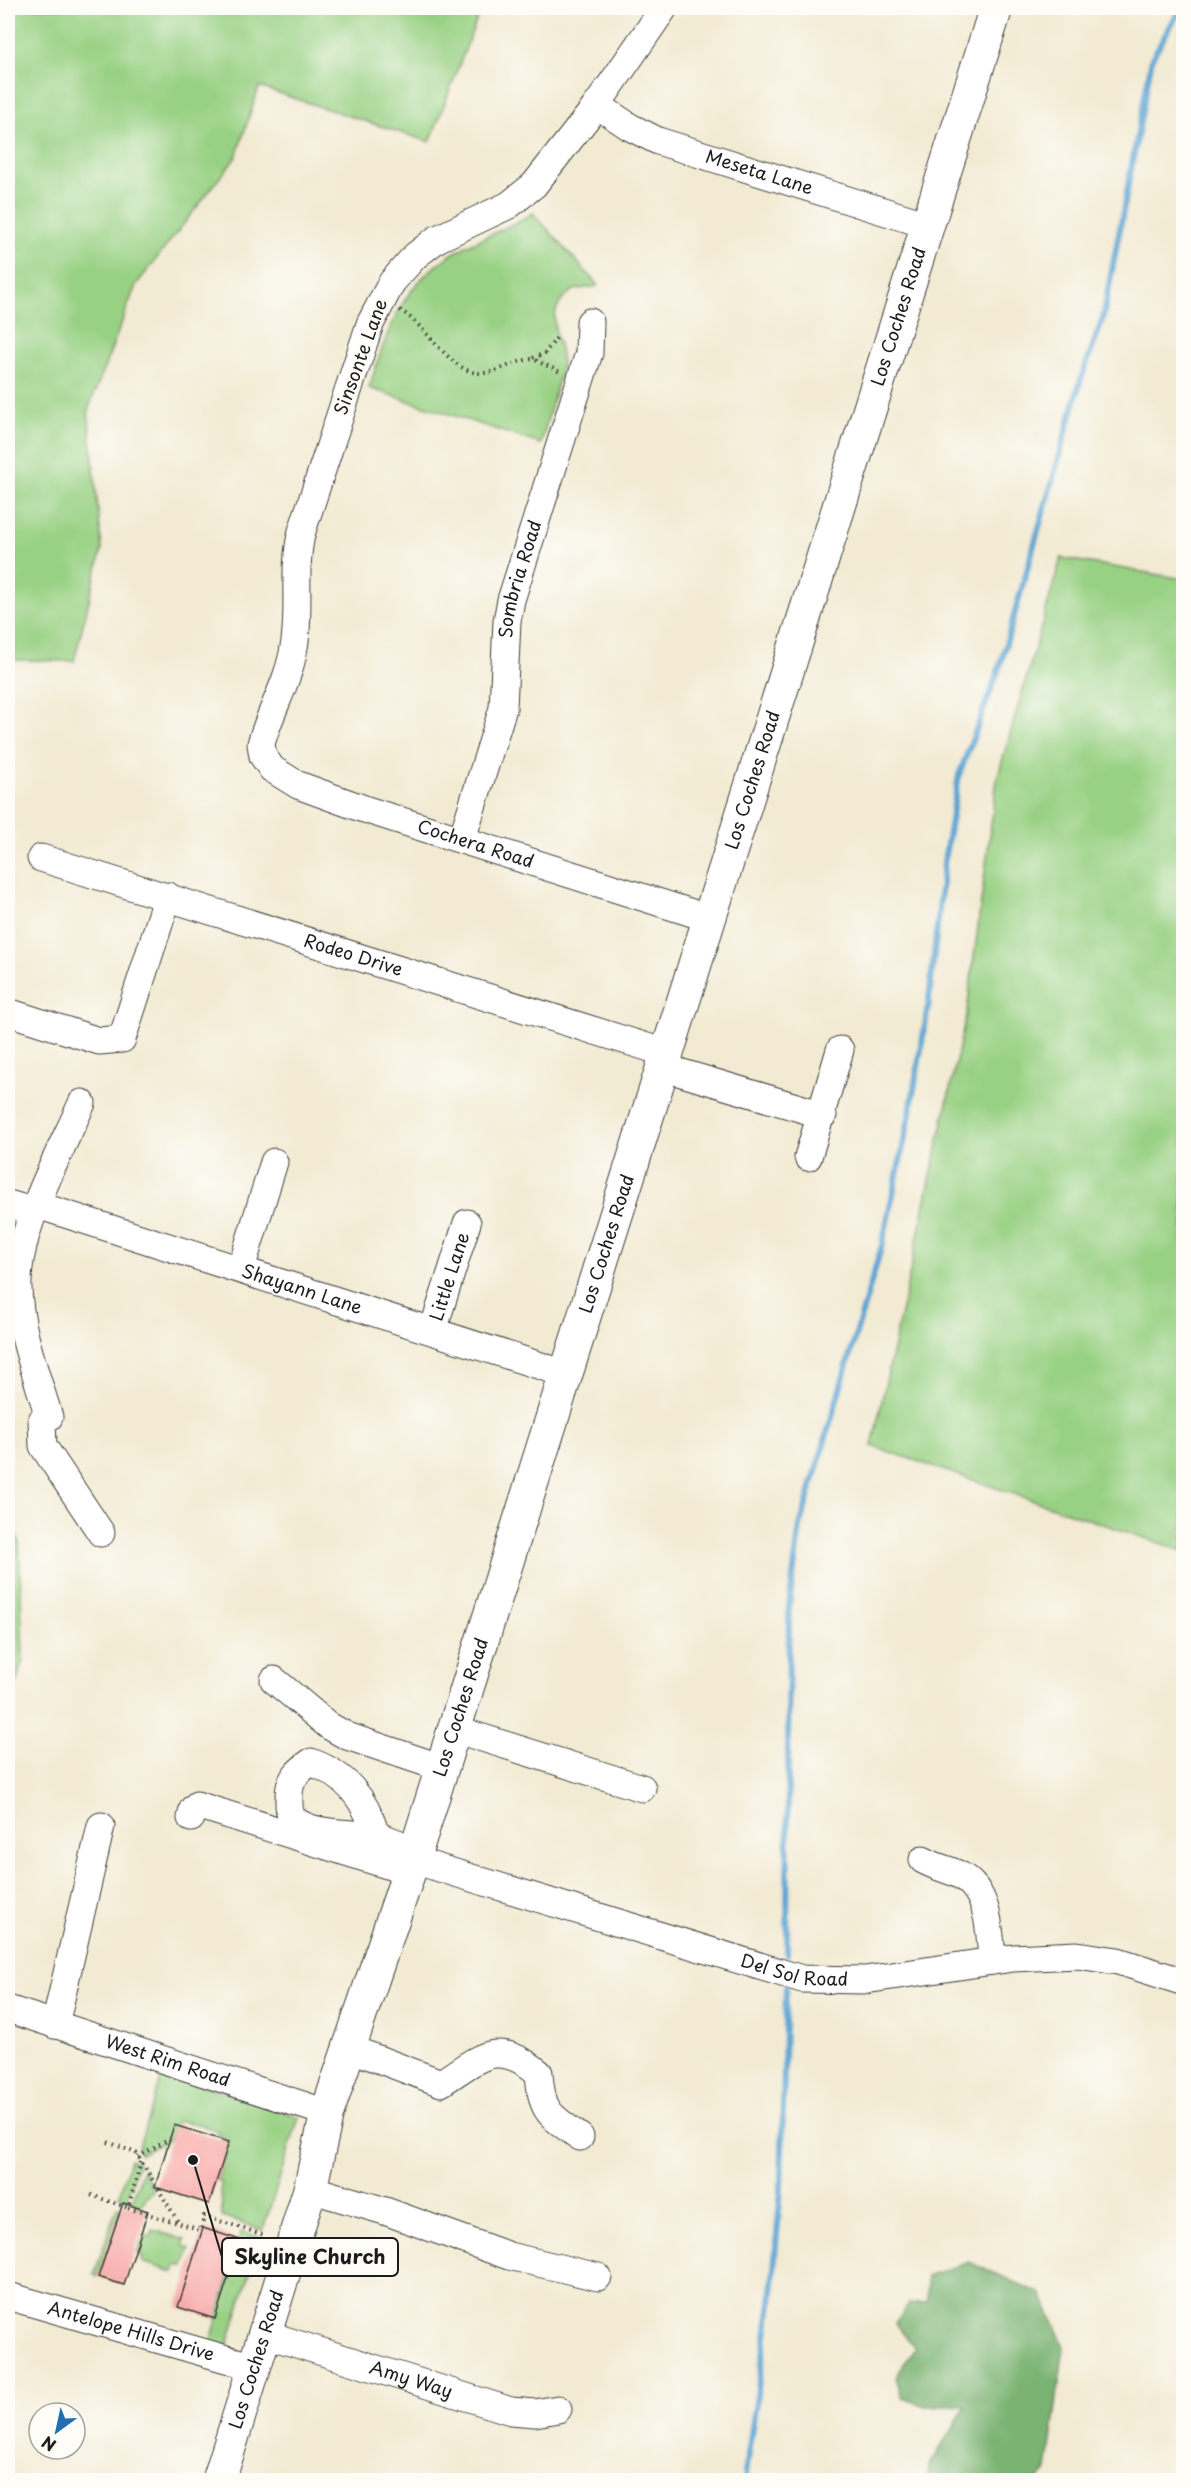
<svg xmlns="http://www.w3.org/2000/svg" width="1191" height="2488" font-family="'Playpen Sans',sans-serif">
  <rect width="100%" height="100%" fill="#fdfcf7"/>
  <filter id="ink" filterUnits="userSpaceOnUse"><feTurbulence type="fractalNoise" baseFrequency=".0167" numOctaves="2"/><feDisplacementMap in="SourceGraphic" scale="12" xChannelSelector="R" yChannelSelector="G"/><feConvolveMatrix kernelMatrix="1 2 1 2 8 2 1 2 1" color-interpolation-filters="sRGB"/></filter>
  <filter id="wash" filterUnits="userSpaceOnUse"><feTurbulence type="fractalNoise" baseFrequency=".008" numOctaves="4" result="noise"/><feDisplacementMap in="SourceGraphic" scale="24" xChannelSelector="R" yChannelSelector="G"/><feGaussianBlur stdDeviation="1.35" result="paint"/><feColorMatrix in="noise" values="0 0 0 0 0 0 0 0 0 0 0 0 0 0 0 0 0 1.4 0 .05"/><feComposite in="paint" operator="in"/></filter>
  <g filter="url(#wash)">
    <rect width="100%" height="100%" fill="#f2ead2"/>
    <g fill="#99d184" stroke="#5a7650" stroke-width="1.5">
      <path d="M8 8H481L430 142 259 87 236 157 136 285 88 410 102 549 74 661 8 660Z"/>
      <path d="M533 213 597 284V286L573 290C539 316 562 334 562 367L541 444 369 388C388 329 401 283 459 250 484 236 510 228 533 213Z"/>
      <path d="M1061 558 1183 579V1551L872 1446 967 1011 997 779Z"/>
      <path d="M8 1517 19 1540 23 1658 8 1714Z"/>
      <path d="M163 2072 299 2117 263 2230 222 2216 221 2182 217 2181 229 2140 223 2139C213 2125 195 2123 177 2121L170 2139 141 2154 138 2149Z"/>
      <path d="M130 2159 138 2163 127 2199 119 2196Z"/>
      <path d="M143 2168 153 2190 138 2208 133 2200Z"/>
      <path d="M117 2207 121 2209 98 2277 94 2275Z"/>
      <path d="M153 2230 185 2240 183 2246 190 2248 184 2267 176 2265 174 2272 142 2262 143 2256 138 2254 144 2235 151 2237Z"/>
      <path d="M241 2232 261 2238 225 2353 209 2349Z"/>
    </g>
    <path fill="#7ab372" stroke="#4b6847" stroke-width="1.5" d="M969 2262 1042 2294 1064 2347 1047 2470 1038 2480H928L929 2466 966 2406H925L902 2398 896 2377 915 2348 896 2323 909 2304 927 2302V2276Z"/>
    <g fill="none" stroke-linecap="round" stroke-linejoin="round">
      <g stroke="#5ca4d2" stroke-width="6">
        <path d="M787 1954 789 1606 800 1526 882 1245 908 1124 928 1008 945 855 959 775 999 669 1081 379 1103 318 1152 58 1181 8"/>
        <path d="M744 2480 771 2303 781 2189 786 1986"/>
      </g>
    </g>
    <g id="blocks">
      <g fill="#f8adab">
        <path d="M174 2125 229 2142 209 2204 155 2187Z"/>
        <path d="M123 2203 148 2211 124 2285 98 2277Z"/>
        <path d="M203 2228 240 2240 215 2319 178 2307Z"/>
      </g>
    </g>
  </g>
  <g filter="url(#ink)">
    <use href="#blocks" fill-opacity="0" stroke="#3c3b37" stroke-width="1.5"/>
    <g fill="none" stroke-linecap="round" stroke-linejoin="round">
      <g stroke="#3c3b37" stroke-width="29">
        <g id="minor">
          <path id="s1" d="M664 8 597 105 534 185 509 205 437 239 415 256 392 282 370 324 302 531C292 570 301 609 294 647 289 681 270 711 261 744L263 756 272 769 298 785 364 809 708 918"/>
          <path id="s2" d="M597 105 630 127 658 141 928 225"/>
          <path id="s3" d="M462 839 503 708 507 621 511 600 589 353 590 322"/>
          <path id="s4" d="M41 858 666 1053"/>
          <path d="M8 1012 99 1041 122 1039 168 896"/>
          <path d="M662 1067 823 1115"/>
          <path d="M82 1103C59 1155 16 1231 18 1288 19 1331 37 1376 49 1417L42 1420 43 1446 101 1533"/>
          <path d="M808 1157 840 1050"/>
          <path d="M8 1204 35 1212"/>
          <path id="s5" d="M37 1205 566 1374"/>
          <path d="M241 1269 274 1162"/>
          <path id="s6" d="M433 1330 467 1223"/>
          <path d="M274 1680 329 1726 347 1736 442 1768"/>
          <path d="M454 1729 642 1788"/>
          <path d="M191 1818 193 1809 197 1805 409 1872"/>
          <path d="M376 1835C355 1834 309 1835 294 1819 288 1813 289 1803 289 1796 289 1779 298 1771 311 1762 346 1775 365 1798 376 1835L416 1850"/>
          <path id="s7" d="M413 1860 802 1979 865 1980 1013 1958 1077 1955 1118 1961 1184 1982"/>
          <path d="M923 1860C934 1866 942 1868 953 1872 989 1885 990 1929 992 1961"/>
          <path id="s8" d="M8 2009 327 2113"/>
          <path d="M55 2025 101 1826"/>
          <path d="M349 2048 441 2083C481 2057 497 2038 539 2073 542 2113 548 2114 580 2137"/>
          <path d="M310 2189 385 2211 509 2256 598 2277"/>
          <path id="s9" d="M8 2296 254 2367"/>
          <path id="s10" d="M265 2334 511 2411 535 2413 558 2409"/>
        </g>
      </g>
      <g stroke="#3c3b37" stroke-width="35">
        <g id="major">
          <path id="s11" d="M219 2480 310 2189 327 2113 413 1860 996 8"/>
        </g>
      </g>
      <g stroke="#3c3b37" stroke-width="4" stroke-dasharray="1.5 4.5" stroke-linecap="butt">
        <path d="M400 310C427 326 449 371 479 373 498 374 514 360 533 359L560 372"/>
        <path d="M533 358 545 353 558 336"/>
        <path d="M108 2142 136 2153 179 2223"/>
        <path d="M138 2157 170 2139"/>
        <path d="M141 2162 128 2208 201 2230 204 2216 264 2235"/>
        <path d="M91 2195 128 2208"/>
      </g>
      <use href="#minor" stroke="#fff" stroke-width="27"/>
      <use href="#major" stroke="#fff" stroke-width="33"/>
    </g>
  </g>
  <g text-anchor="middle" stroke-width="4.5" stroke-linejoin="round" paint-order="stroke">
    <g font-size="18" fill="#1c1c1c" stroke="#fdfcf7">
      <text dy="6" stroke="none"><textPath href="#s2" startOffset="177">Meseta Lane</textPath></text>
      <text dy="6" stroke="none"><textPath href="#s11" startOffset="2268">Los Coches Road</textPath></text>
      <text transform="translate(361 357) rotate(-70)" y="6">Sinsonte Lane</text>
      <text dy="6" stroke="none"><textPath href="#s3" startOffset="268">Sombria Road</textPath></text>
      <text dy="6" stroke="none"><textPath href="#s11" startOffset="1782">Los Coches Road</textPath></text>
      <text dy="6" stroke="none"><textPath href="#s1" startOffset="1124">Cochera Road</textPath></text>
      <text dy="6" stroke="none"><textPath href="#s4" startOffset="327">Rodeo Drive</textPath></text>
      <text dy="6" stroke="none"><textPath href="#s11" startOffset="1296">Los Coches Road</textPath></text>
      <text dy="6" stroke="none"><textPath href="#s6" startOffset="56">Little Lane</textPath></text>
      <text dy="6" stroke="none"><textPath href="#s5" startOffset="278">Shayann Lane</textPath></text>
      <text dy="6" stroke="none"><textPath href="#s11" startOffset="810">Los Coches Road</textPath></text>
      <text dy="6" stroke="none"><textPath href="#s7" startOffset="398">Del Sol Road</textPath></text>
      <text dy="6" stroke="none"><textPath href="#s8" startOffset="168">West Rim Road</textPath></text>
      <text dy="6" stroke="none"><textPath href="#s9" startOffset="128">Antelope Hills Drive</textPath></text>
      <text dy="6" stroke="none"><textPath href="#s11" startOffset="126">Los Coches Road</textPath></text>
      <text dy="6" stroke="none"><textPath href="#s10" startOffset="153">Amy Way</textPath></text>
    </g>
  </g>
  <path fill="none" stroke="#1c1c1c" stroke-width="2" d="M193 2160L222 2257"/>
  <circle fill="#1c1c1c" stroke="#fdfcf7" stroke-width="2" cx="193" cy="2160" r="6"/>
  <rect fill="#fdfcf7" stroke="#1c1c1c" stroke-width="2" x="222" y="2238" width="176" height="38" rx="6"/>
  <g font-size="20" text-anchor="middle" font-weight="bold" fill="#1c1c1c">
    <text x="310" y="2264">Skyline Church</text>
  </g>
  <rect width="1191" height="2488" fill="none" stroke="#fdfcf7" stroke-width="30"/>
  <g transform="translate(57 2431) rotate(213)"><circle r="28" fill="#fdfcf7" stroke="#a3a29f" stroke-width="1.5"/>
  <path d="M0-4.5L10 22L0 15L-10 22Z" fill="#1f6fb2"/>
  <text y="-9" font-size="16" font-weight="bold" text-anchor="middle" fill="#1c1c1c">N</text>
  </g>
</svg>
